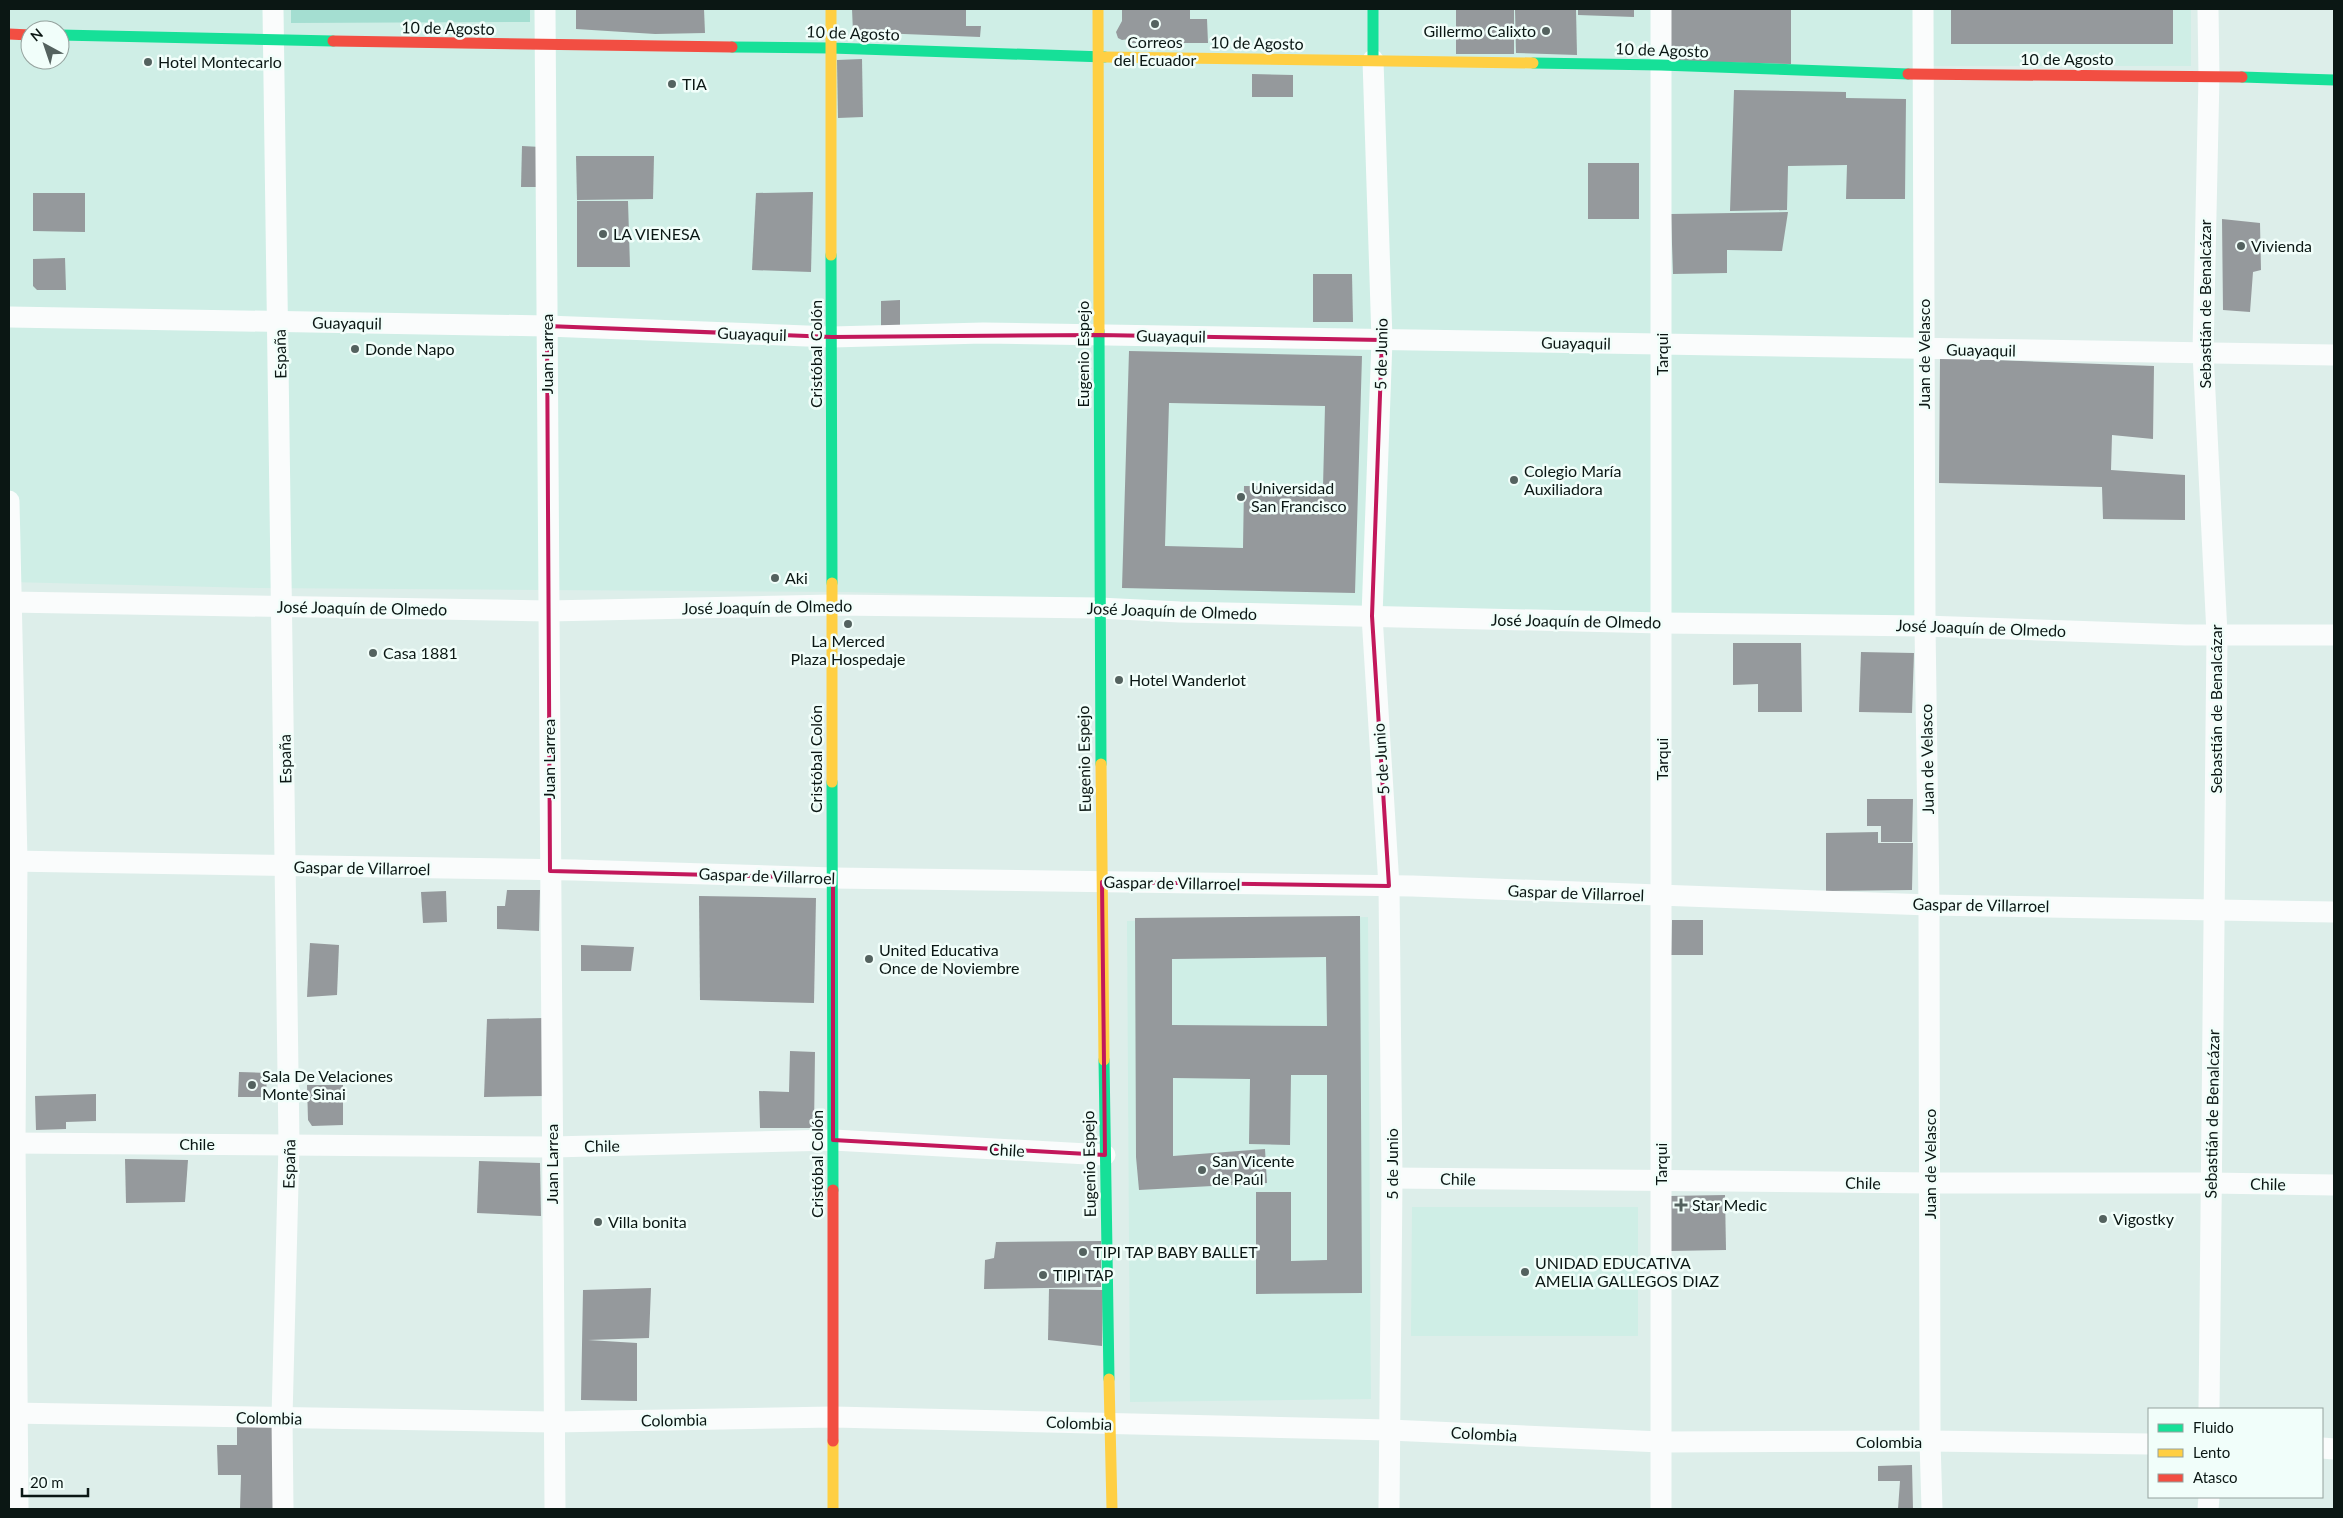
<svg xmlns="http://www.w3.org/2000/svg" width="2343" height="1518" font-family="Lato,sans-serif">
  <rect width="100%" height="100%" fill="#ddeeea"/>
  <g fill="#cfeee6" fill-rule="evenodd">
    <path d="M9 9H1914V624L848 592 260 588 9 582ZM30 30H60V60H30Z"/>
    <rect x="1931" y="9" width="260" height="57"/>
    <path d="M1368 917 1371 1399 1130 1402 1127 921Z"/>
    <path d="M1412 1207H1638V1336H1411Z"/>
  </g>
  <path fill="#a4ded1" d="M291 9H530V22L291 23Z"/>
  <g fill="#95999c" fill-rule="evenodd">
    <path d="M576 9H704L705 33 655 34 576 29Z"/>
    <path d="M852 9H966V26H981L980 37 853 32Z"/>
    <path d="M1122 9H1190V19H1207L1208 43H1129V39L1122 40 1118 38 1116 32 1122 21Z"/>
    <rect x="1456" y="9" width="58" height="45"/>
    <path d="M1515 9H1576L1577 55 1516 53Z"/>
    <path d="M1578 9H1634V17L1578 15Z"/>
    <path d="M1666 9H1791V64L1666 61Z"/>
    <rect x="1951" y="9" width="222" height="35"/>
    <path d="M862 59 863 117 838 118 837 60Z"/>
    <path d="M1252 74 1293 75V97H1252Z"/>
    <path d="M1734 90 1846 92V98L1906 99 1905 199H1846L1847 165 1788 166 1787 210 1730 211Z"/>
    <path d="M522 146 541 147 540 187H521Z"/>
    <path d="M576 156H654L653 199 577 200Z"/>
    <rect x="1588" y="163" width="51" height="56"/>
    <path d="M813 192 811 272 752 270 756 193Z"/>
    <path d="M33 193H85V232L33 231Z"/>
    <path d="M577 201H628L630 267H577Z"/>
    <path d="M1788 212 1782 251 1727 250V273L1673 274 1671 214Z"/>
    <path d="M2222 219 2260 223 2261 270 2253 272 2250 312 2223 310Z"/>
    <path d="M65 258 66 290H37L33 286V259Z"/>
    <path d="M1313 274H1352L1353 322H1313Z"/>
    <path d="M900 300V327H881V301Z"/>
    <path d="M1129 351 1362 356 1355 593 1122 588ZM1169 403 1325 406 1323 487 1244 486 1243 548 1165 546Z"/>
    <path d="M1940 358 2154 366 2153 439 2112 435 2111 470 2185 475V520L2103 519 2102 487 1939 483Z"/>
    <path d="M1733 643H1801L1802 712H1758V684L1733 685Z"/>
    <path d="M1861 652 1914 653 1912 713 1859 712Z"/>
    <path d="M1867 799H1913L1912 842H1881V826H1867Z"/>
    <path d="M1878 832V843H1913L1912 890 1826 891V833Z"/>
    <path d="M507 890H540L539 931 497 929V906H505Z"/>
    <path d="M446 891 447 922 423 923 421 892Z"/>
    <path d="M699 896 816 898 814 1003 700 1000Z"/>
    <path d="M1360 916 1362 1293 1256 1294V1192H1291V1261L1327 1260V1075H1291L1290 1145 1249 1144 1250 1079 1173 1078V1156L1265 1149 1267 1183 1139 1190 1136 1157 1135 918ZM1326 957 1327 1026 1172 1025V959Z"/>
    <path d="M1672 920H1703V955H1671Z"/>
    <path d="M310 943 339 945 337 995 307 997Z"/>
    <path d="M581 945 634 947 631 971H581Z"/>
    <path d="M545 1018V1096L484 1097 487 1019Z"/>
    <path d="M790 1051 815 1052 814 1128H760L759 1091 789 1092Z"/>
    <path d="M239 1072 267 1073 266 1097H238Z"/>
    <path d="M307 1085H343V1125L312 1126 308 1120Z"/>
    <path d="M96 1094V1121L66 1122V1129L36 1130 35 1096Z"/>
    <path d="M125 1159 188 1160 185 1202 126 1203Z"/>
    <path d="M479 1161 540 1163 541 1216 477 1213Z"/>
    <path d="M1725 1195 1726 1250 1669 1251V1196Z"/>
    <path d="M1101 1241V1287L984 1289 985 1260 994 1258 996 1242Z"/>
    <path d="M651 1288 649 1338 588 1340 637 1343V1401L581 1400 583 1290Z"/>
    <path d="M1049 1289 1103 1290 1102 1346 1048 1340Z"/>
    <path d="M237 1425 275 1427 277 1509H240L241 1475H218L217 1445H237Z"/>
    <path d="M1912 1465 1913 1509H1898L1900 1481H1878V1466Z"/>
  </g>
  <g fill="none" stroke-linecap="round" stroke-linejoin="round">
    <g stroke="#fafcfc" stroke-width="21">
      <path d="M273 9 289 1144 282 1418 283 1509"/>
      <path d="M545 9 555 1509"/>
      <path d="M1923 9 1925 626 1929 905 1930 1441 1932 1509"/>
      <path d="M2208 9 2209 76 2203 353 2217 634 2209 1409"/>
      <path d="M1373 60 1382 340 1372 616 1389 886 1392 1178 1389 1509"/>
      <path d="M9 317 547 326 832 337 983 333 2334 355"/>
      <path d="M9 501 17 861 15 1143 18 1509"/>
      <path d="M9 602 548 611 832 605 1099 608 1180 612 1662 623 1925 626 2186 635H2334"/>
      <path d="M9 861 574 870 833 878 1412 886 1929 905 2334 912"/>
      <path d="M9 1143 552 1147 833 1140 1105 1155"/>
      <path d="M1392 1178 1930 1183H2211L2334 1185"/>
      <path d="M9 1413 553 1422 833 1417 1389 1430 1661 1442 1930 1441 2149 1444"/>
      <path d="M2322 1448 2334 1449"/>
      <path d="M1661 1509V9"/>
      <path d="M2208 1509 2209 1497"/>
    </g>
    <g stroke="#16e098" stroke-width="11">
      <path d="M1373 9V60"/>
      <path d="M60 35 333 41"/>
      <path d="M732 47 831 48 1105 57"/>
      <path d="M1533 63 1661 65 1908 74"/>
      <path d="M2242 77 2334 80"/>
      <path d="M831 255 832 583"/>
      <path d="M1099 331 1101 764"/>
      <path d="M832 782 833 1190"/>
      <path d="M1104 1060 1109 1379"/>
    </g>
    <g stroke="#ffcf43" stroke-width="11">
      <path d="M831 9V255"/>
      <path d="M1098 9 1099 331"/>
      <path d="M1105 57 1533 63"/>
      <path d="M832 583V782"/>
      <path d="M1101 764 1104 1060"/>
      <path d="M1109 1379 1112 1509"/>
      <path d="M833 1441V1509"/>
    </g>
    <g stroke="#f24e42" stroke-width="11">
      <path d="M9 34 30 35"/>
      <path d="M333 41 732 47"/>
      <path d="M1908 74 2242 77"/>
      <path d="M833 1190V1441"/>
    </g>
  </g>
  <path fill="none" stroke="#c2185b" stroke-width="4" stroke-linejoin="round" d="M547 326 832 337 1099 335 1382 340 1372 616 1389 886 1102 882 1105 1155 833 1140V878L550 871Z"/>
  <g fill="#54625f" stroke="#f1fefa" stroke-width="2">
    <circle cx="1155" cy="24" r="5"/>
    <circle cx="1546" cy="31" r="5"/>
    <circle cx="148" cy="62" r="5"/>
    <circle cx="672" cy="84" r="5"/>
    <circle cx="603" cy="234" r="5"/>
    <circle cx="2241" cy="246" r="5"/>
    <circle cx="355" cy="349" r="5"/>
    <circle cx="1514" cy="480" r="5"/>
    <circle cx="1241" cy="497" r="5"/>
    <circle cx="775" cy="578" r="5"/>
    <circle cx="848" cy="624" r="5"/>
    <circle cx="373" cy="653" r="5"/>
    <circle cx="1119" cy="680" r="5"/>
    <circle cx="869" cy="959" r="5"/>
    <circle cx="252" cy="1085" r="5"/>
    <circle cx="1202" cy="1170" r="5"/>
    <path d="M1678.5 1197.5h5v5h5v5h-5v5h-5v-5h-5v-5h5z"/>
    <circle cx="2103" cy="1219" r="5"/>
    <circle cx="598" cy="1222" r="5"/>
    <circle cx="1083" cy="1252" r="5"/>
    <circle cx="1525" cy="1272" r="5"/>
    <circle cx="1043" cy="1275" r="5"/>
  </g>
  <g text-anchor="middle" stroke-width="5" stroke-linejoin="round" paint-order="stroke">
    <g font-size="16" fill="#0b1714" stroke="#f1fefa">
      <text transform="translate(448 28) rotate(1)" y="6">10 de Agosto</text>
      <text transform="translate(853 33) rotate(2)" y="6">10 de Agosto</text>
      <text transform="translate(1257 43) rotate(1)" y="6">10 de Agosto</text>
      <text transform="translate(1662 50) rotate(2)" y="6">10 de Agosto</text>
      <text x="2067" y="65">10 de Agosto</text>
      <text transform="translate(2205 304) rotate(-90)" y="6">Sebastián de Benalcázar</text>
      <text transform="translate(347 323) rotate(1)" y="6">Guayaquil</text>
      <text transform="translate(752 334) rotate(2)" y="6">Guayaquil</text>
      <text transform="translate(1171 336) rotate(1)" y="6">Guayaquil</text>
      <text transform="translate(1576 343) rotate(1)" y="6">Guayaquil</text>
      <text transform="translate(1981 350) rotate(1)" y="6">Guayaquil</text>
      <text transform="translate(280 354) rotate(-91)" y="6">España</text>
      <text transform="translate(547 354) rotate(-90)" y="6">Juan Larrea</text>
      <text transform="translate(816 354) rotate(-90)" y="6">Cristóbal Colón</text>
      <text transform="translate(1083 354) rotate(-90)" y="6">Eugenio Espejo</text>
      <text transform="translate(1381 354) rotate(-89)" y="6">5 de Junio</text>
      <text transform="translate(1662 354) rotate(-90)" y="6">Tarqui</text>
      <text transform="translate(1924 354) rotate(-90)" y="6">Juan de Velasco</text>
      <text transform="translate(767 607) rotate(-1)" y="6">José Joaquín de Olmedo</text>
      <text transform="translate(362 608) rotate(1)" y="6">José Joaquín de Olmedo</text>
      <text transform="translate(1172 611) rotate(2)" y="6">José Joaquín de Olmedo</text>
      <text transform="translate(1576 621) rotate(1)" y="6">José Joaquín de Olmedo</text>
      <text transform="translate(1981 628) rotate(2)" y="6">José Joaquín de Olmedo</text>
      <text transform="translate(2216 709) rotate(-90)" y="6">Sebastián de Benalcázar</text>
      <text transform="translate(285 759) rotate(-91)" y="6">España</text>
      <text transform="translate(549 759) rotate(-90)" y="6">Juan Larrea</text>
      <text transform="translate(816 759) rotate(-90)" y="6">Cristóbal Colón</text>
      <text transform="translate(1084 759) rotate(-91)" y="6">Eugenio Espejo</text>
      <text transform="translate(1381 759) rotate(-94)" y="6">5 de Junio</text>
      <text transform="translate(1662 759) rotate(-90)" y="6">Tarqui</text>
      <text transform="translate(1927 759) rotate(-91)" y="6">Juan de Velasco</text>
      <text transform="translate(362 868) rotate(1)" y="6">Gaspar de Villarroel</text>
      <text transform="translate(767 876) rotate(2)" y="6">Gaspar de Villarroel</text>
      <text transform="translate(1172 883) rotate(1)" y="6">Gaspar de Villarroel</text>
      <text transform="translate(1576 893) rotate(2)" y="6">Gaspar de Villarroel</text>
      <text transform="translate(1981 905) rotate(1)" y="6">Gaspar de Villarroel</text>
      <text transform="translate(2212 1114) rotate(-89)" y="6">Sebastián de Benalcázar</text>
      <text x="197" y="1150">Chile</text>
      <text transform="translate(602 1146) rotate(-1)" y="6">Chile</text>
      <text transform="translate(1007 1150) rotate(3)" y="6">Chile</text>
      <text transform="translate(289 1164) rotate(-89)" y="6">España</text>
      <text transform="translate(552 1164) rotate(-90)" y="6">Juan Larrea</text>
      <text transform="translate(817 1164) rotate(-90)" y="6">Cristóbal Colón</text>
      <text transform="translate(1089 1164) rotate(-91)" y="6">Eugenio Espejo</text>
      <text transform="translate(1392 1164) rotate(-90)" y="6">5 de Junio</text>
      <text transform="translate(1661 1164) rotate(-90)" y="6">Tarqui</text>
      <text transform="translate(1930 1164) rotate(-90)" y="6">Juan de Velasco</text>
      <text transform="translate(1458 1179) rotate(1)" y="6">Chile</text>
      <text transform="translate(1863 1183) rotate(1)" y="6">Chile</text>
      <text transform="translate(2268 1184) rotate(1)" y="6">Chile</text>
      <text transform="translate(269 1418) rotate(1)" y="6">Colombia</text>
      <text transform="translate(674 1420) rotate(-1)" y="6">Colombia</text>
      <text transform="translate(1079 1423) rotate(2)" y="6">Colombia</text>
      <text transform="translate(1484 1434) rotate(3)" y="6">Colombia</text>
      <text x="1889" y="1448">Colombia</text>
    </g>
    <g font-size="16" fill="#0b1714" stroke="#f1fefa" text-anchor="start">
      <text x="1536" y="37" text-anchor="end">Gillermo Calixto</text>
      <text x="1155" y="48" text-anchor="middle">Correos<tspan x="1155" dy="18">del Ecuador</tspan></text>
      <text x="158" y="68">Hotel Montecarlo</text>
      <text x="682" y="90">TIA</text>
      <text x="613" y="240">LA VIENESA</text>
      <text x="2251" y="252">Vivienda</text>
      <text x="365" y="355">Donde Napo</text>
      <text x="1524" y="477">Colegio María<tspan x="1524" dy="18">Auxiliadora</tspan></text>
      <text x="1251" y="494">Universidad<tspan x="1251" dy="18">San Francisco</tspan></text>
      <text x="785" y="584">Aki</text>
      <text x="848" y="647" text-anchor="middle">La Merced<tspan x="848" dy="18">Plaza Hospedaje</tspan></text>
      <text x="383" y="659">Casa 1881</text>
      <text x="1129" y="686">Hotel Wanderlot</text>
      <text x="879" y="956">United Educativa<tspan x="879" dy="18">Once de Noviembre</tspan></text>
      <text x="262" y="1082">Sala De Velaciones<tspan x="262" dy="18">Monte Sinai</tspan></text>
      <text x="1212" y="1167">San Vicente<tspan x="1212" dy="18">de Paúl</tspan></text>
      <text x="1692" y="1211">Star Medic</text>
      <text x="2113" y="1225">Vigostky</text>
      <text x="608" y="1228">Villa bonita</text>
      <text x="1093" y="1258">TIPI TAP BABY BALLET</text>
      <text x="1535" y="1269">UNIDAD EDUCATIVA<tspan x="1535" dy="18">AMELIA GALLEGOS DIAZ</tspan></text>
      <text x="1053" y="1281">TIPI TAP</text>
    </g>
  </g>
  <rect width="2343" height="1518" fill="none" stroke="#0b1714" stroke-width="20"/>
  <rect x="2148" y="1408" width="175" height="90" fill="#f1fefa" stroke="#95a29e"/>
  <rect x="2158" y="1424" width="25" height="8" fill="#16e098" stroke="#95a29e"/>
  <text x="2193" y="1433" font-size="15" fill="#0b1714">Fluido</text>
  <rect x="2158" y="1449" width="25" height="8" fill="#ffcf43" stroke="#95a29e"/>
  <text x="2193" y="1458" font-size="15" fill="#0b1714">Lento</text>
  <rect x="2158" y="1474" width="25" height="8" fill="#f24e42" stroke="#95a29e"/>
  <text x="2193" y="1483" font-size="15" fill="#0b1714">Atasco</text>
  <g transform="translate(45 45) rotate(320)"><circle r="24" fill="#f1fefa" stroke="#95a29e"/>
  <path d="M0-4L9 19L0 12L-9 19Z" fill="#54625f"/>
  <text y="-8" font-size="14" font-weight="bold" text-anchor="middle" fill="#0b1714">N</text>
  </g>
  <path d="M22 1488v8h66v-8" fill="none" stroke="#0b1714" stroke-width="2.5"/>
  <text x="30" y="1488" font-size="15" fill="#0b1714" stroke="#f1fefa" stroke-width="4" paint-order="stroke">20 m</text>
</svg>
